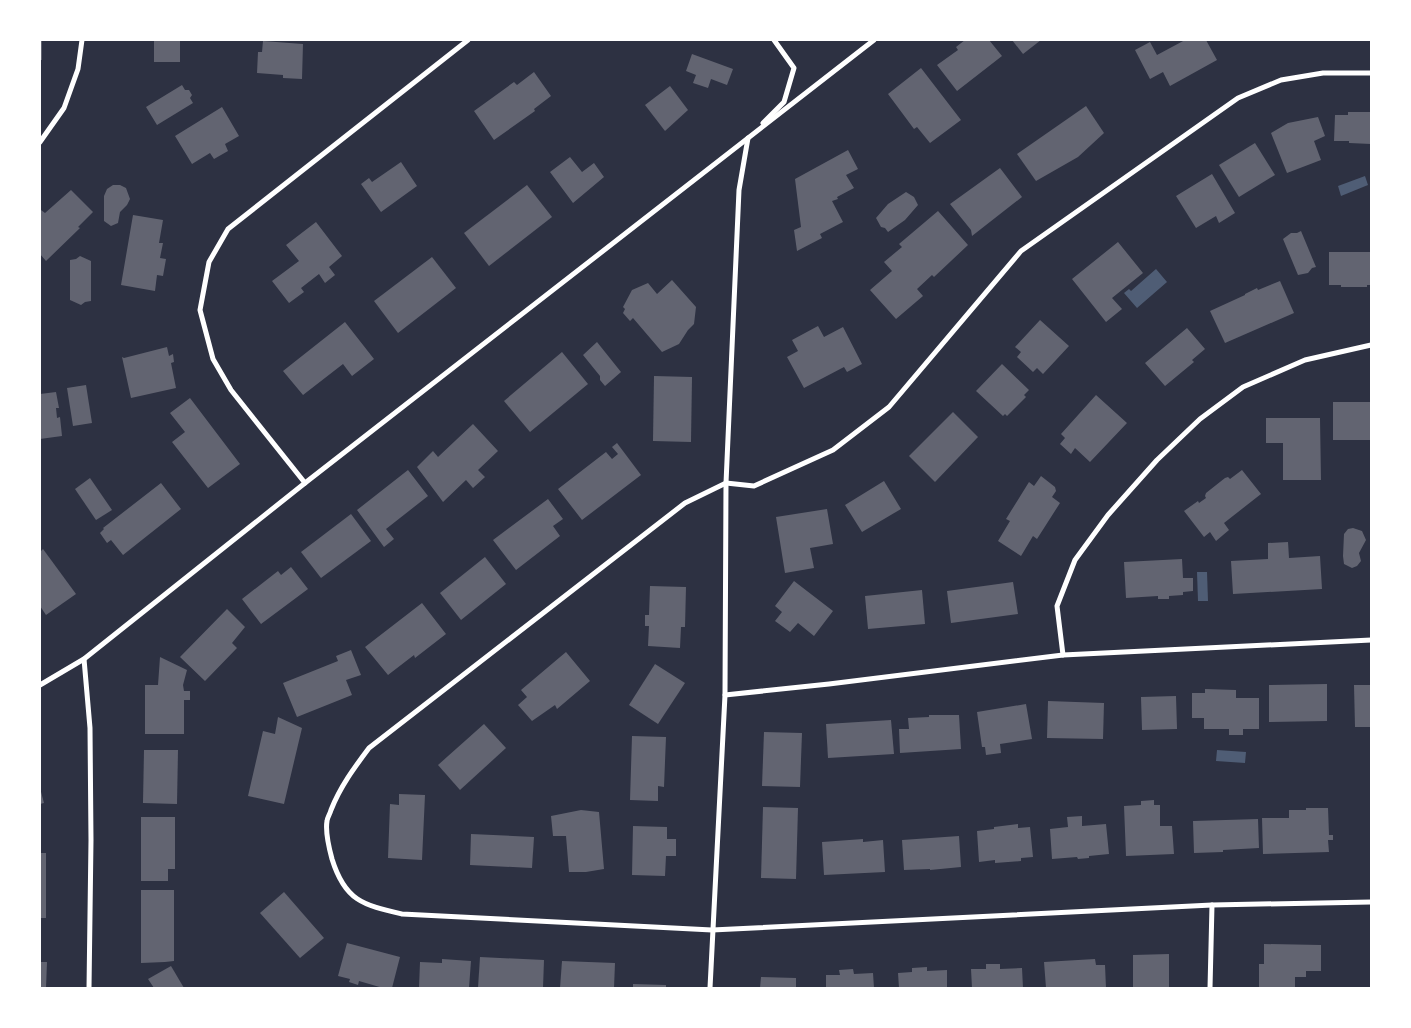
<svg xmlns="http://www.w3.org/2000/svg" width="1411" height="1028" font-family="Barlow,sans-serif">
  <rect width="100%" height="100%" fill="#2d3142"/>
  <g fill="#4f5d75">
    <path d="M1365 176 1368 185 1341 196 1338 186Z"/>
    <path d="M1156 269 1167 282 1137 308 1124 293 1129 289 1131 291Z"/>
    <path d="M1197 572H1207L1208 601H1198Z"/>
    <path d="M1217 750 1246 752 1245 763 1216 761Z"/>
  </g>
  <g fill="#626471">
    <rect x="154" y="40" width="26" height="22"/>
    <path d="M965 40H989L1002 56 957 91 937 65 958 50 956 47Z"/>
    <path d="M1012 40H1041L1023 54Z"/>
    <path d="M1185 40H1206L1217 60 1170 86 1163 72 1150 79 1135 50 1150 42 1157 55Z"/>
    <rect x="40" y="41" width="2" height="19"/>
    <path d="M263 41 303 44 302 79 283 78V75L257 73 258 52H262Z"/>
    <path d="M692 54 733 69 727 85 711 79 708 88 693 83 696 75 686 71Z"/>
    <path d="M921 68 961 120 930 143 917 127 914 129 888 94Z"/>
    <path d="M534 72 551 96 534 109 535 111 494 140 474 111 514 82 517 85Z"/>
    <path d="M182 85 185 90H189L192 95 190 98 193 103 157 125 146 107Z"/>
    <path d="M670 86 688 110 665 131 645 105Z"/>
    <path d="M1086 106 1104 133 1078 157 1036 181 1017 154Z"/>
    <path d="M222 107 239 136 225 144 228 151 214 159 210 153 192 164 175 136Z"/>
    <path d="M1348 112H1371V144L1349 143V141H1334L1335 115H1348Z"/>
    <path d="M1318 117 1325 136 1314 141 1321 160 1287 173 1271 133 1288 123Z"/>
    <path d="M1255 143 1275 175 1239 197 1219 165Z"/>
    <path d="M848 150 858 169 846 175 854 188 837 197 838 199 832 201 843 222 820 234 822 238 797 251 794 230 801 227 795 179Z"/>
    <path d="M570 157 582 172 594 163 604 177 573 203 550 172Z"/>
    <path d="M401 162 417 186 381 212 361 184 369 178 372 182Z"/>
    <path d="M1000 168 1022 197 972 236 971 230 950 204Z"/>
    <path d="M1212 174 1235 213 1219 223 1216 216 1196 228 1176 196Z"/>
    <path d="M113 185H120L126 188 130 199 127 205 120 212 118 223 111 226 104 221V196L107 189Z"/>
    <path d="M527 185 552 217 489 266 464 233Z"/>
    <path d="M71 190 93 212 78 227 80 228 46 261 40 254V211L41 210 45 213Z"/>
    <path d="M906 192 914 197 918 205 905 220 888 232 885 228 881 227 876 218 888 204Z"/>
    <path d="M938 211 968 245 934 277 932 275 917 289 923 296 896 319 870 290 892 271 884 262 902 247 899 244Z"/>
    <path d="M133 215 163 220 159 243H163L160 258 166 259 163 276 157 275 155 291 121 285Z"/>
    <path d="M316 222 342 256 329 267 335 275 325 283 319 274 301 288 304 292 289 303 272 281 299 261 286 245Z"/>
    <path d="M1301 231 1316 267 1312 268 1308 273 1298 275 1283 239 1291 233H1297Z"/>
    <path d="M1118 242 1143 273 1112 298 1122 309 1106 322 1072 279Z"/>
    <path d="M1329 252H1371V285H1367V287H1341V285H1329Z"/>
    <path d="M80 256 91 261V301L85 302 81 305 70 300V260L76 259Z"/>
    <path d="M432 257 456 288 398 333 374 301Z"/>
    <path d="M672 280 696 307 694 324 688 330 679 344 662 352 633 318 630 321 623 313 625 309 623 307 632 290 648 283 657 294Z"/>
    <path d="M1280 281 1294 313 1225 343 1210 311 1245 295V294L1257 288 1258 290Z"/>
    <path d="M1040 320 1069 346 1043 374 1037 368 1033 372 1017 357 1021 352 1015 347Z"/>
    <path d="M345 322 374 359 352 376 343 364 303 395 283 371Z"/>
    <path d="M818 326 824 337 843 327 862 364 847 372 844 367 804 388 787 357 798 351 792 340Z"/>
    <path d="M1187 328 1205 349 1192 360 1194 362 1165 386 1145 363Z"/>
    <path d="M597 342 621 372 605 386 600 380V376L583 355Z"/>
    <path d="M167 347 169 356 173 354 174 362 171 363 176 388 131 398 122 357 124 358Z"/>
    <path d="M562 352 588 384 530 432 504 401Z"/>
    <path d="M1002 364 1029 390 1024 395 1026 397 1007 416 1005 414 1003 416 976 391Z"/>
    <path d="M654 376 692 377 691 442 653 441Z"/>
    <path d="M86 385 92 423 73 426 67 388Z"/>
    <path d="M56 392 59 408H56L57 418 60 417 62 436 40 439V394Z"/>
    <path d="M1096 395 1127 423 1090 462 1075 448 1071 454 1060 444 1065 438 1061 434Z"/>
    <path d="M190 398 240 464 208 488 172 442 185 432 170 413Z"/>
    <rect x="1333" y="402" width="38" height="38"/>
    <path d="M953 412 978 437 935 482 909 456Z"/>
    <path d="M1266 418H1320L1321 480H1283V443H1266Z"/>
    <path d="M473 424 498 451 478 470 485 477 473 488 466 480 443 502 417 467 433 451 438 457Z"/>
    <path d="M617 443 641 475 582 520 558 489 606 452 612 459 618 454 612 447Z"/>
    <path d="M408 470 428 496 386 529 394 539 384 547 357 510Z"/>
    <path d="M1242 470 1261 494 1224 523 1229 530 1216 541 1210 532 1204 537 1184 511 1198 501 1199 503 1206 498 1205 496 1206 493 1225 478 1228 477 1230 479Z"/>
    <path d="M1041 476 1055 487 1056 491 1052 497 1060 503 1037 539 1033 536 1021 556 998 541 1010 521 1006 519 1029 482 1034 486Z"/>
    <path d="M90 478 112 510 96 520 75 489Z"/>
    <path d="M884 481 901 509 862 532 845 505Z"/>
    <path d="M161 483 181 509 123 555 111 540 107 543 100 533 104 529 103 528Z"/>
    <path d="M548 499 563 519 553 526 560 536 516 570 493 540Z"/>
    <path d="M827 509 833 544 810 548 814 568 785 573 776 517Z"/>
    <path d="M351 514 371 541 321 578 301 552Z"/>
    <path d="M1353 528 1362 531 1366 540 1359 553 1361 561 1357 566 1352 568 1344 564 1343 556 1344 534 1348 529Z"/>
    <path d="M1288 542 1289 558 1320 556 1322 589 1233 594 1231 561 1268 559V543Z"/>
    <path d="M43 549 76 594 46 615 40 606V552Z"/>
    <path d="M485 557 506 584 461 620 440 593Z"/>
    <path d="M1182 559 1183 578H1193V591L1183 592V595L1169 596V599H1158V596L1126 598 1124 562Z"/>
    <path d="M291 567 308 589 261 624 242 599 278 571 281 575Z"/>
    <path d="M794 581 833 611 814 636 798 623 790 632 775 621 782 612 775 606Z"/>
    <path d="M1013 582 1018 614 951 623 947 591Z"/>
    <path d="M650 586 686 587 685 627H681L680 648 648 646 649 626H645V615H649Z"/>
    <path d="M922 590 925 624 868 629 865 596Z"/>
    <path d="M422 603 446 634 415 658 414 655 388 675 365 647Z"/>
    <path d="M227 609 245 627 232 643 237 648 205 681 180 657Z"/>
    <path d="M351 650 361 675 346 680 352 695 297 717 283 683 338 661 336 656Z"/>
    <path d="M566 652 590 681 557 709 555 705 532 721 518 705 527 697 521 690Z"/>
    <path d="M160 657 187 670 183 685 184 691H190V700H184V734H145V685H158Z"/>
    <path d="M655 664 685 683 658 724 629 705Z"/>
    <path d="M1327 684V721L1269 722V685Z"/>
    <path d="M1354 685H1371V727H1355Z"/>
    <path d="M1205 689 1236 690V698H1259V729H1243V735H1229V729H1204V718H1192V693H1205Z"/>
    <path d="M1176 696 1177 729 1142 730 1141 697Z"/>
    <path d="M1048 701 1104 703 1103 739 1047 738Z"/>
    <path d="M1026 704 1032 739 1000 744 1001 753 986 755 985 747H982L977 712Z"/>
    <path d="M929 715H959L961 749 900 753 899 729H909L908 718 929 717Z"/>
    <path d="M278 717 302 728 284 804 248 796 263 731 275 734Z"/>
    <path d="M891 720 894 754 828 758 826 724Z"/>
    <path d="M484 724 506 748 460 790 438 765Z"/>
    <path d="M764 732 802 733 800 787 762 786Z"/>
    <path d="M632 736 666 737 664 787 658 786V801L630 800Z"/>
    <path d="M144 750H178L177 804 143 803Z"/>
    <path d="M40 788 44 803 40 804Z"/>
    <path d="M399 794 425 795 422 860 388 858 390 804 399 805Z"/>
    <path d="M1154 800V805H1160V826H1172L1174 854 1126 856 1124 806 1141 805V801Z"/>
    <path d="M763 807 798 808 796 879 761 878Z"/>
    <path d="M1306 808H1328L1329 835H1333V840H1328L1329 852 1263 854 1262 818H1289V810H1306Z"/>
    <path d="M581 810 599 812 604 869 586 872H569L566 836H553L551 816Z"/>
    <path d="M1082 816V826L1106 824 1109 854 1089 856V858L1078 859 1077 857 1052 859 1050 829 1068 827 1067 817Z"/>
    <path d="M141 817H175V869H168V881H141Z"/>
    <path d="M1258 819 1259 848 1223 850V852L1194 853 1193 821Z"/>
    <path d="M1018 824V828L1030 827 1033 857 1021 858V861L995 863V860L979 862 977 831 994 829V827Z"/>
    <path d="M633 826 667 827V839H676V856H666L665 876 632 875Z"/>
    <path d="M471 834 534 837 532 868 470 865Z"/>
    <path d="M959 836 961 867 930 870V869L904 870 902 840Z"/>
    <path d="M863 839V842L883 840 885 872 824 875 822 842Z"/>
    <rect x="40" y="853" width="6" height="65"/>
    <path d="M141 890H174V961L165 962 141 963Z"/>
    <path d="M284 892 324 938 300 958 260 913Z"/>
    <path d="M347 943 400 957 392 988H383L359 981 358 985 349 982 350 979 338 976Z"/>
    <path d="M1264 944 1321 945V971H1306V977H1295V988H1259V964H1264Z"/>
    <path d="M1169 954V988H1133V955Z"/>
    <path d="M480 957 544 960 543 988H478Z"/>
    <path d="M442 959 471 961 469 988H419L420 962 442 963Z"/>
    <path d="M1095 959 1096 965H1105L1106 988H1046L1044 962Z"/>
    <path d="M562 961 615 963 614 988H560Z"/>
    <path d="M40 962H47L46 988H40Z"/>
    <path d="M986 964H1000V969L1022 968 1023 988H972L971 969H986Z"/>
    <path d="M171 966 184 988H154L148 979Z"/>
    <path d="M927 967V971L947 970V988H899L898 973 912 972V968Z"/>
    <path d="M853 969 854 974 873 973 874 988H826V975H840L839 970Z"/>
    <path d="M761 977 796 978V988H760Z"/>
    <path d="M633 984 666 985V988H633Z"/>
  </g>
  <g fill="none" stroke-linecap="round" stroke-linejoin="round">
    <g stroke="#fff" stroke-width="5">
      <path d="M1371 73H1323L1281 80 1238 98 1021 251 889 407 833 450 754 486 726 483 685 503 369 748C354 768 340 787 331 810 330 814 327 818 327 821 325 833 329 848 332 859 345 901 363 905 402 914L712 930 1212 905 1371 902"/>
      <path d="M763 123 784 102 794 68 774 40"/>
      <path d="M40 142 64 108 78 69 82 40"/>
      <path d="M305 483 231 390 213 359 200 310 209 262 228 229 468 40"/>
      <path d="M1063 655 1057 606 1075 560 1108 515 1157 460 1200 419 1243 387 1305 360 1371 345"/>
      <path d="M84 659 90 728 91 840 89 988"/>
      <path d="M40 685 84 659 305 483 874 40"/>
      <path d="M725 695 829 684 1063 655 1371 640"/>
      <path d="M710 988 725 695 726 483 739 190 748 138"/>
      <path d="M1210 988 1212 905"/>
    </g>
  </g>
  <rect width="1411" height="1028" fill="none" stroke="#ffffff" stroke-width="82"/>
</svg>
